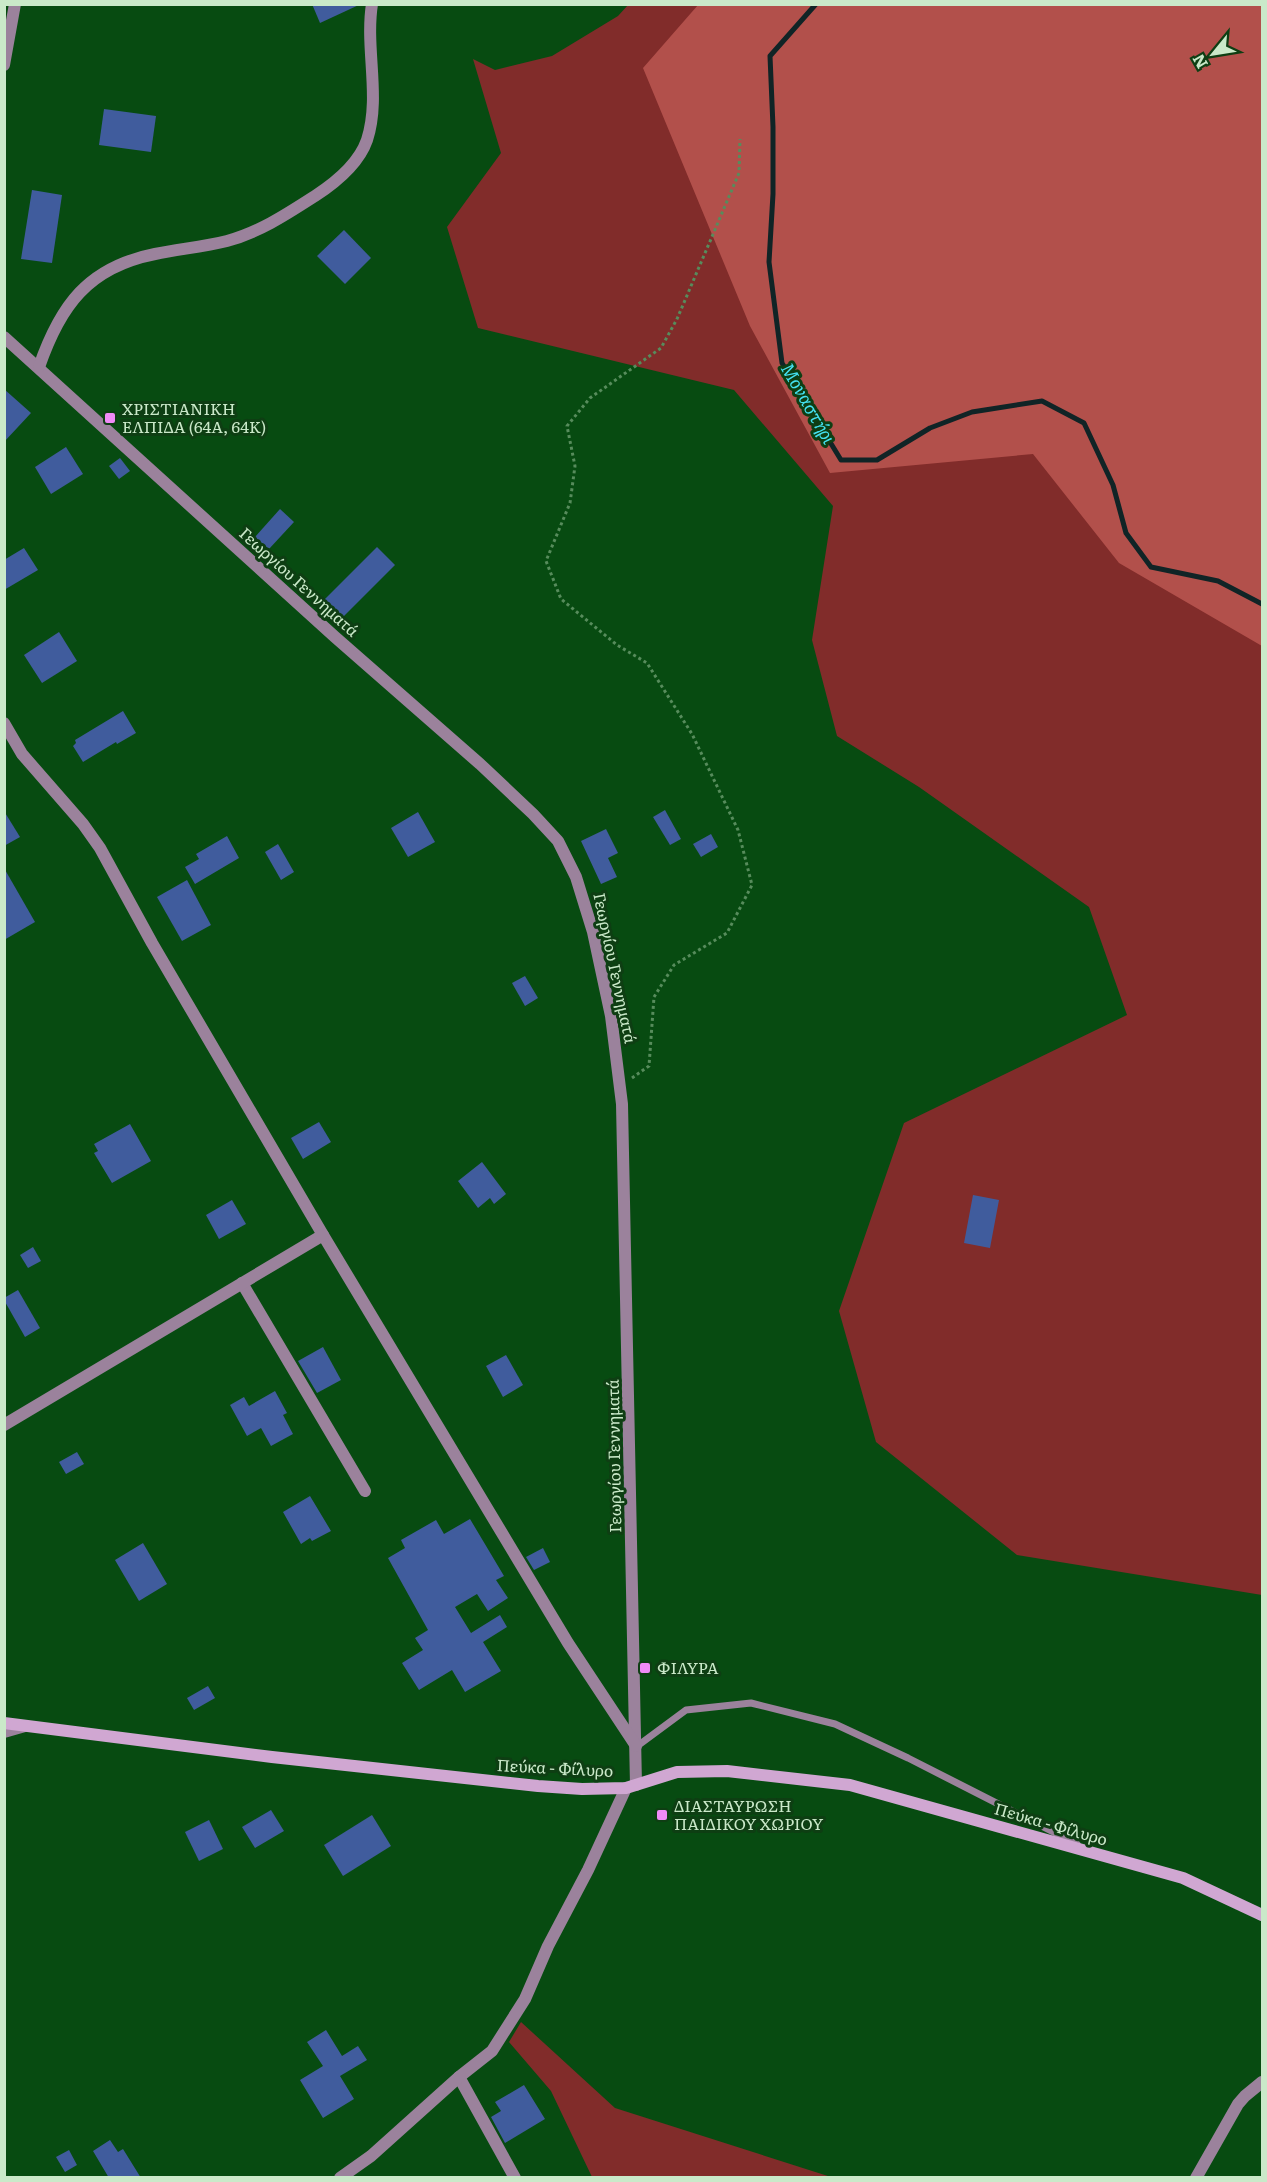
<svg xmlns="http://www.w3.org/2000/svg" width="1267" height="2182" font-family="Literata,serif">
  <rect width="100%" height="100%" fill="#074b11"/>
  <g fill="#812c2a">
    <path d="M628 5H1262V1595L1017 1555 876 1442 839 1311 904 1123 1127 1015 1089 907 919 787 837 736 812 640 833 506 734 390 478 328 447 227 501 153 473 59 495 70 552 56 618 16Z"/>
    <path d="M521 2022 615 2108 831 2177H592L551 2091 509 2042Z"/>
  </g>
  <path fill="#b2504b" d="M698 5H1262V646L1119 563 1033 454 830 473 750 326 643 68Z"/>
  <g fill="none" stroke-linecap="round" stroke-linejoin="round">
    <path stroke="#102426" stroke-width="5" d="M816 4 770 56 773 127V194L769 262 782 363 841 460H877L930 428 972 412 1042 401 1084 423 1113 485 1126 533 1151 567 1218 581 1262 604"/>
  </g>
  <g fill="#405c9d">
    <path d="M312 4H361L320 23Z"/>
    <path d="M104 109 156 116 151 152 99 145Z"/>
    <path d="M32 190 62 195 52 263 21 259Z"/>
    <path d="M344 230 371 258 345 284 317 256Z"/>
    <path d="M4 389 31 413 4 442Z"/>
    <path d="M66 447 83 474 51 494 35 467Z"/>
    <path d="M120 458 130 471 119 479 109 466Z"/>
    <path d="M280 509 294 522 269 549 255 537Z"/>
    <path d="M377 547 395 565 337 623 319 605Z"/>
    <path d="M24 548 38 570 4 590V560Z"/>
    <path d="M59 632 77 661 42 683 24 655Z"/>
    <path d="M123 711 136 733 117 744 116 742 83 762 73 746 76 743 75 740Z"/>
    <path d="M665 810 681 839 670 845 653 817Z"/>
    <path d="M4 811 20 837 4 846Z"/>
    <path d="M418 812 435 842 408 857 391 828Z"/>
    <path d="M606 829 618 853 608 858 617 877 601 884 581 841Z"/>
    <path d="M711 834 718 847 701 857 693 844Z"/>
    <path d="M227 836 239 858 195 884 185 867 199 859 196 854Z"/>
    <path d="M278 844 294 872 281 880 265 852Z"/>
    <path d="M4 868 35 922 4 940Z"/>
    <path d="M187 880 211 925 182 941 157 897Z"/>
    <path d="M525 976 538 998 525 1006 512 983Z"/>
    <path d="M319 1122 331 1142 303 1159 291 1138Z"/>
    <path d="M130 1124 151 1161 112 1183 94 1153 98 1151 94 1144Z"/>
    <path d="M482 1162 506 1194 494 1204 490 1198 478 1208 458 1181Z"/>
    <path d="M973 1195 999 1200 990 1248 964 1243Z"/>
    <path d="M232 1200 246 1224 219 1239 206 1215Z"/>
    <path d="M33 1247 41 1261 28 1268 20 1255Z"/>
    <path d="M18 1290 40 1328 25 1337 4 1300V1298Z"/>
    <path d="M323 1347 341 1380 317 1393 298 1361Z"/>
    <path d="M506 1355 523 1385 503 1397 486 1366Z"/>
    <path d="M275 1391 287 1413 283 1415 293 1434 271 1446 261 1428 247 1436 230 1405 244 1397 249 1406Z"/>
    <path d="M77 1452 84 1464 66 1474 59 1462Z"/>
    <path d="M310 1496 331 1531 312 1541 310 1538 301 1544 283 1512Z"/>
    <path d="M470 1519 504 1576 496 1580 508 1598 488 1611 477 1594 455 1607 471 1633 500 1615 507 1627 483 1642 501 1671 465 1692 452 1670 419 1690 402 1663 423 1650 415 1638 428 1630 388 1558 405 1548 401 1540 436 1520 444 1534Z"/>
    <path d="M143 1543 167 1584 139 1601 115 1560Z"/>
    <path d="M543 1548 550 1562 534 1570 526 1557Z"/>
    <path d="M208 1686 215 1698 194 1710 187 1698Z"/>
    <path d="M271 1810 284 1831 255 1848 242 1827Z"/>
    <path d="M372 1815 391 1846 343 1876 324 1845Z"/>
    <path d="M209 1820 223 1849 199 1861 185 1832Z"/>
    <path d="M326 2030 342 2056 358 2046 367 2060 340 2076 354 2099 323 2118 300 2080 323 2066 307 2042Z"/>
    <path d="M524 2085 545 2119 505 2143 491 2117 501 2111 495 2102Z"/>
    <path d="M110 2140 118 2152 123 2149 141 2178H109L93 2151Z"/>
    <path d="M69 2150 77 2165 65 2172 56 2157Z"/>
  </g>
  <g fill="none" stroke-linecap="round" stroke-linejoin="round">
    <path stroke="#578c5c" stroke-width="3" stroke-dasharray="3 3" stroke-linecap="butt" d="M632 1078 649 1066 654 997 674 965 727 933 752 885 738 830 692 734 647 663 617 645 561 599 546 561 570 503 575 466 567 426 590 398 661 348 677 319 739 173 740 139"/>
    <path stroke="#9b829c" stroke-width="7" d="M636 1747 686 1710 751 1703 835 1724 908 1758 1077 1844"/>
    <g stroke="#9b829c" stroke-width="12">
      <path d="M4 65 15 4"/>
      <path d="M4 337 335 637 480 764 533 814 558 841 576 877 593 932 611 1016 622 1104 636 1785"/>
      <path d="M39 367C60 306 88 267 155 254 179 249 203 247 227 241 260 232 287 214 315 196 335 183 359 163 367 140 381 97 365 49 372 4"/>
      <path d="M4 723 22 754 83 824 100 848 152 943 323 1235 568 1643 636 1746"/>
      <path d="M242 1283 365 1491"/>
      <path d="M4 1425 323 1235"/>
      <path d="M4 1732 25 1726"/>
      <path d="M459 2077 515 2178"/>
      <path d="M340 2178 371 2156 459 2077 492 2051 525 1999 548 1946 588 1870 626 1788"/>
      <path d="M1196 2178 1238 2104 1245 2096 1262 2082"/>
    </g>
    <path stroke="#d0a7d2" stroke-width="12" d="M4 1723 272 1757 538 1786 582 1789 626 1788 677 1772 727 1771 850 1785 1183 1878 1262 1915"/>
  </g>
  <g fill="#ef8bf6" stroke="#0e3e13" stroke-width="2">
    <rect x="104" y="412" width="12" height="12" rx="3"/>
    <rect x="639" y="1662" width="12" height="12" rx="3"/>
    <rect x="656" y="1809" width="12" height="12" rx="3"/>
  </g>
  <g text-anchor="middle" stroke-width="6" stroke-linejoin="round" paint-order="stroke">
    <g font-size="16" fill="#cae9c9" stroke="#0e3e13" text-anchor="start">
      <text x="122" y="415">ΧΡΙΣΤΙΑΝΙΚΗ<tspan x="122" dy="18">ΕΛΠΙΔΑ (64Α, 64Κ)</tspan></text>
      <text x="657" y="1674">ΦΙΛΥΡΑ</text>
      <text x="674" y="1812">ΔΙΑΣΤΑΥΡΩΣΗ<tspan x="674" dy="18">ΠΑΙΔΙΚΟΥ ΧΩΡΙΟΥ</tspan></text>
    </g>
    <g font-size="16" fill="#cae9c9" stroke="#0e3e13">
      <text transform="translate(299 582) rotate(42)" y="6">Γεωργίου Γεννηματά</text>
      <text transform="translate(615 968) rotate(78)" y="6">Γεωργίου Γεννηματά</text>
      <text transform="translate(614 1456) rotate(-91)" y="6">Γεωργίου Γεννηματά</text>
      <text transform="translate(555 1768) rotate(3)" y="6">Πεύκα - Φίλυρο</text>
      <text transform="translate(1051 1824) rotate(16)" y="6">Πεύκα - Φίλυρο</text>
    </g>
    <g font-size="18" font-style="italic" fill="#44e1f0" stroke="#0e3e13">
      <text transform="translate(808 404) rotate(60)" y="6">Μοναστήρι</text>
    </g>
  </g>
  <rect width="1267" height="2182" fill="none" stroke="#cae9c9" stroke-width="12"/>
  <g transform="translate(1213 54) rotate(240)" stroke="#0e3e13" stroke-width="4.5" paint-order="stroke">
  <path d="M0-4.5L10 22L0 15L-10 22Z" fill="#cae9c9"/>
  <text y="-9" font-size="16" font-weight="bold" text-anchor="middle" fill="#cae9c9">N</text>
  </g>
</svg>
